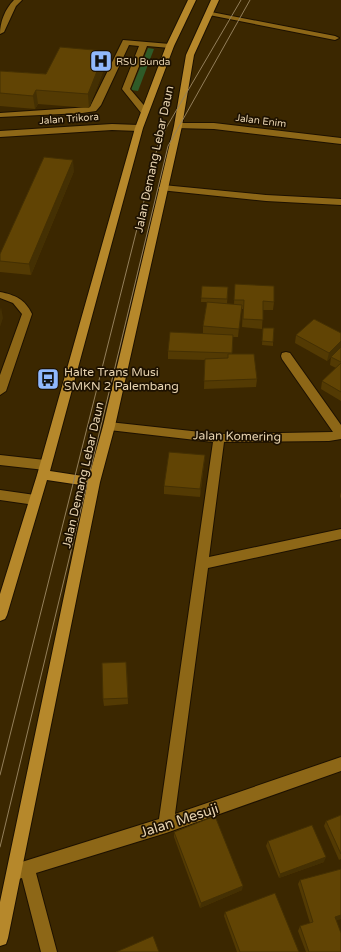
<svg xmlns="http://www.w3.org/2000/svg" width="341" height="952" font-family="'Varela Round',sans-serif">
  <rect width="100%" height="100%" fill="#3b2700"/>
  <path fill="#2f5b28" d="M148 48 154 49 138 91 131 90Z"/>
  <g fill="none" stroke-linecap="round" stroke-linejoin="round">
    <g stroke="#1d1100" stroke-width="2">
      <g id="minor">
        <path d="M14 0H22L16 6 4 32 0 34C0 22 5 9 14 0Z"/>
        <path d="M206 11 335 36 339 38 335 40 209 15H206Z"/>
        <path d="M123 40 170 44 174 46 170 48 147 46 130 89 148 110V114H142L122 89 139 46 129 45 101 105 96 111 82 113 0 117V113L90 107Z"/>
        <path d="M178 123H214L341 138V144L214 129 175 128 174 126Z"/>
        <path d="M112 124 139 125 143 128 139 131 112 130 0 137V131Z"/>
        <path d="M163 185 266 195 341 199V205L266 201 160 190 158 188Z"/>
        <path d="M0 292C15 295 25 299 32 314L6 391 0 395V375L22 314 13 303 0 298Z"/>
        <path d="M286 352 290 353 341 425V439L329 441 224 442 209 557 341 529V539L208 568 175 814 341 757V771L166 833 36 873 57 952H41L22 878 15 880 9 878 7 872 9 866 159 819 213 442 109 430 105 429 103 426 105 423 109 422 219 434 333 432 282 359 281 356 282 353Z"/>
        <path d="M0 455 45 460 49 462 51 465 49 468 45 470 0 465Z"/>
        <path d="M0 490 35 495 39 497 41 500 39 503 35 505 0 500Z"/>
      </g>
    </g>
    <g stroke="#1d1100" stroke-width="2">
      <path id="highway" d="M188 0H196L174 46 143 128 50 471 89 477 103 426 174 126 186 55 211 0H219L194 55 182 126 115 426 100 482 8 938 6 944 0 946V902L87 486 47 480 7 615 5 619 0 621V594L37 475 135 128 166 46Z"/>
    </g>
    <use href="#minor" fill="#8d6717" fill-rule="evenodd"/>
    <use href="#highway" fill="#b6882b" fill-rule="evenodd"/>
    <g stroke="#937f5a" stroke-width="1">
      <path d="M0 775 158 145 166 128 241 0"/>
      <path d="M0 847 168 146 250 0"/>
    </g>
  </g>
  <g fill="#533a03">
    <path d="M105 51 106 64 89 108 38 104 35 109 0 106V71L46 74Z"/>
    <path d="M74 171 31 275 0 272V254Z"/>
    <path d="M235 284 274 302 273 310H263L262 329 242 327 243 309H241L238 337H233L232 354 257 379 256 387 204 389 205 360 168 359V351L203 334V326L207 302H201L202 286 228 287 227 304H234Z"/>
    <path d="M263 328 273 342V346L262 345Z"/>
    <path d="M341 333V401L321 389 322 381 336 368 330 365 331 357 327 361 295 343 296 335Z"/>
    <path d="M205 455 200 497 164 494V486Z"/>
    <path d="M341 492V499L340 496Z"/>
    <path d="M127 669 128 704 104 706 103 699Z"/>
    <path d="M341 815V859L339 860 324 826 326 821Z"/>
    <path d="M174 832 242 890 200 908 174 837Z"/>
    <path d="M268 841 324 862 279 878 266 846Z"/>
    <path d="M341 869V919L336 920 341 952H306L298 931 300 926 310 923 298 884 300 880Z"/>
    <path d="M225 912 299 952H237L224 916Z"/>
  </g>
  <g fill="#443003">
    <path d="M105 51 106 64 89 108 88 94Z"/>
    <path d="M36 90 38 104 35 109 33 96Z"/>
    <path d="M73 160 74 171 31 275 29 264Z"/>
    <path d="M1 307 3 318 0 327V311Z"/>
    <path d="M341 341V348L327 361 329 353Z"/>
    <path d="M205 455 204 463 200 497V489Z"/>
    <path d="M326 857 324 862 279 878 280 874Z"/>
    <path d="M243 886 242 890 200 908 201 903Z"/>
    <path d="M341 915V919L332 921 335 917Z"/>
  </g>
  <g fill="#614404" stroke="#443003">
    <path d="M60 47 105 51 88 94 36 90 33 96 0 93V71L46 74Z"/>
    <path d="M44 157 73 160 29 264 0 261V254Z"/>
    <path d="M235 284 274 286V302L263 301V320L243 319 244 300H234Z"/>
    <path d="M202 286 228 287 227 299 201 298Z"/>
    <path d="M207 302 242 305 239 329 203 326Z"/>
    <path d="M314 319 341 333V341L329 353 296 335Z"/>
    <path d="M263 328H274L273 342 262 341Z"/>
    <path d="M170 332 233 335 232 353 168 351Z"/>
    <path d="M341 347V362L331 357Z"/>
    <path d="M228 354H254L257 379 204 381 205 359 228 358Z"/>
    <path d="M341 363V392L322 381Z"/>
    <path d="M169 452 205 455 200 489 164 486Z"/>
    <path d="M126 662 128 698 103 699 102 663Z"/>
    <path d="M341 815V854L326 821Z"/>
    <path d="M215 816 243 886 201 903 174 832Z"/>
    <path d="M312 825 326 857 280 874 268 841Z"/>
    <path d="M341 869V915L335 917 341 933V952H309L300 926 313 922 300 880Z"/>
    <path d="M275 893 299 952H240L225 912Z"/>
    <path d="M153 936 159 952H116Z"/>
  </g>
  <defs>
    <g id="hospital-square" transform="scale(1.15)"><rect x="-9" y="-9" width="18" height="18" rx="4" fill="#90b8fd" stroke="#1d1100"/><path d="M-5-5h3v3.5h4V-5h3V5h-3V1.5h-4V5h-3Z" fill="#111"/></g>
    <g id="bus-square" transform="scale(1.15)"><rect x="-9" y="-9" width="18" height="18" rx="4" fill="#90b8fd" stroke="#1d1100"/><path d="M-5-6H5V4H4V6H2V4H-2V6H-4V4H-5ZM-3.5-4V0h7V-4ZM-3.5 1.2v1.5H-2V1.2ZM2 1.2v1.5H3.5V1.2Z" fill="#111"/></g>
  </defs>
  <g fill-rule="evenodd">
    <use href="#hospital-square" x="101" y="61"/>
    <use href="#bus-square" x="48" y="379"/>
  </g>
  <g text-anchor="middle" stroke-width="3.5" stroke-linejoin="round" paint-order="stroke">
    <g font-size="10" fill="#e6d2af" stroke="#1d1100" text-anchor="start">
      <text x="116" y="65">RSU Bunda</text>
    </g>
    <g font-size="10" fill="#e6d2af" stroke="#1d1100">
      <text transform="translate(69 118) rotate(-4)" y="4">Jalan Trikora</text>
      <text transform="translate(261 120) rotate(7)" y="4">Jalan Enim</text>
    </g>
    <g font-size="12" fill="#e6d2af" stroke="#1d1100">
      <text transform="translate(154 159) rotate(-78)" y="4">Jalan Demang Lebar Daun</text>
      <text transform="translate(237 436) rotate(1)" y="4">Jalan Komering</text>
      <text transform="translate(83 475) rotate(-77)" y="4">Jalan Demang Lebar Daun</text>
    </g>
    <g font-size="12" fill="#e6d2af" stroke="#1d1100" text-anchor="start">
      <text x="64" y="376">Halte Trans Musi<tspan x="64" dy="14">SMKN 2 Palembang</tspan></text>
    </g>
    <g font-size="14" fill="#e6d2af" stroke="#1d1100">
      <text transform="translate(179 820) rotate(-18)" y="5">Jalan Mesuji</text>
    </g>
  </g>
</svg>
